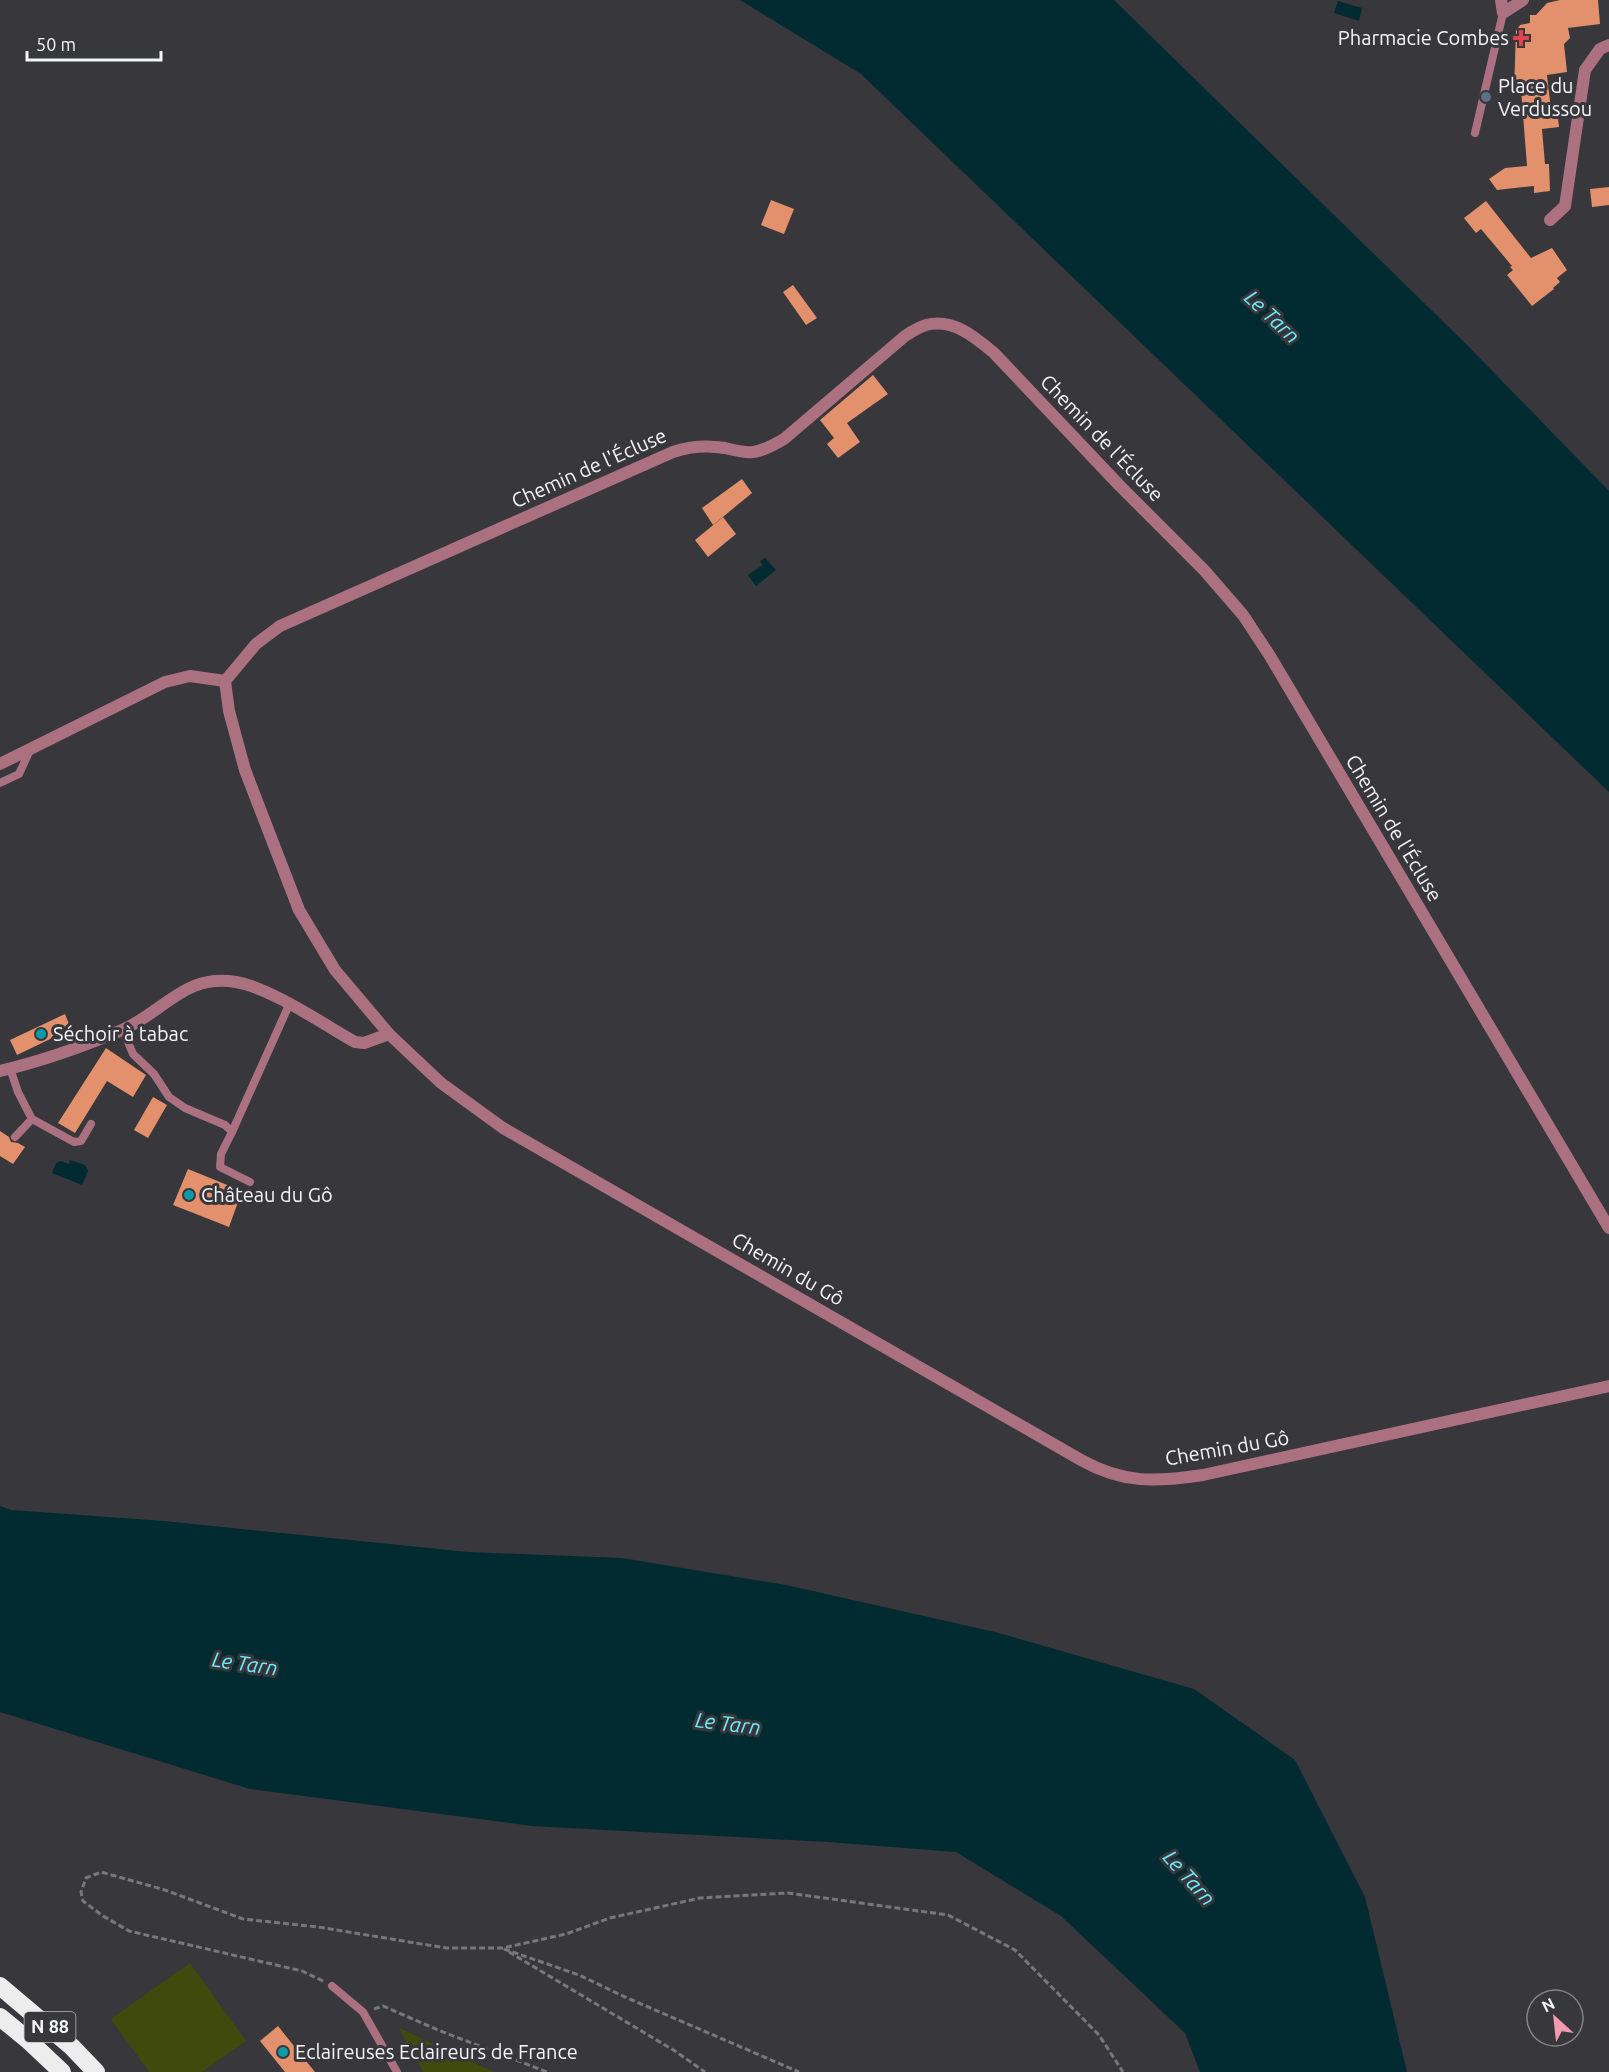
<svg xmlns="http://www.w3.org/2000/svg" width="1609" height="2072" font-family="Ubuntu,sans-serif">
  <rect width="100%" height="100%" fill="#37373c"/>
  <g fill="#414a0d">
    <path d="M190 1963 246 2041 202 2072H149L111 2019Z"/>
    <path d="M399 2028 494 2072H423Z"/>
  </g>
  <g fill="#012b30">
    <path d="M740 0H1114L1466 344 1609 491V792L861 74Z"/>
    <path d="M1338 1 1362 8 1359 21 1334 13Z"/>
    <path d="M765 558 776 570 756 586 748 575 763 565 760 561Z"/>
    <path d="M70 1160 85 1165 88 1171 82 1185 52 1173 56 1163 61 1161 69 1164Z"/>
    <path d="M0 1506 11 1510 164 1521 468 1552 622 1558 786 1585 995 1632 1194 1689 1295 1760 1365 1897 1407 2072H1200L1185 2033 1061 1916 956 1852 828 1842 532 1826 250 1789 0 1712Z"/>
  </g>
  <g fill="#e2916c">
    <path d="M1560 0H1598L1600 24 1568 28 1570 38 1564 44 1567 72 1547 75 1551 109H1557L1559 127 1542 129 1545 164H1549L1550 191 1534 193V186L1497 190 1489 179 1505 168 1527 166 1521 89 1514 90 1516 31 1520 25 1530 23V15H1536L1547 3Z"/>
    <path d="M1609 187V205L1592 207 1590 189Z"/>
    <path d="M771 200 794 209 784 234 761 225Z"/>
    <path d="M1486 201 1531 258 1552 248 1567 270 1557 278 1560 282 1553 288 1554 289 1532 306 1507 275 1513 270 1510 267 1512 266 1481 229 1476 233 1464 218Z"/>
    <path d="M793 285 817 318 806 325 783 292Z"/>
    <path d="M873 375 888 394 847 423 860 442 838 458 827 444 834 438 820 420Z"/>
    <path d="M742 479 752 493 713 525 702 508Z"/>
    <path d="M723 517 736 534 708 557 695 540Z"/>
    <path d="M65 1014 71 1029 17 1055 10 1040Z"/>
    <path d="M106 1048 146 1075 133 1097 107 1081 75 1133 58 1123Z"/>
    <path d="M153 1097 167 1105 148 1138 134 1130Z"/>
    <path d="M0 1131 9 1137 11 1142 18 1143 25 1147 13 1164 0 1156Z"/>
    <path d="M188 1169 242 1191 229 1227 173 1205Z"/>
    <path d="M278 2026 302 2056 315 2072H285L260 2041Z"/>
  </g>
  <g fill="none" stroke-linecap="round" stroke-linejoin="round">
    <g stroke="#78787c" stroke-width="3" stroke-dasharray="6 3" stroke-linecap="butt">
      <path d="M504 1949 579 1975 625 1997 799 2072"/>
      <path d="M509 1952 675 2051 705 2072"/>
      <path d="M323 1981 302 1971 129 1931 103 1916 83 1901 81 1892 86 1878 101 1872 165 1890 243 1919 318 1927 446 1948H503L566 1934 610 1918 700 1898 788 1893 948 1915 1015 1950 1099 2035 1123 2072"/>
      <path d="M374 2009 383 2006 438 2030 547 2072"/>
    </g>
    <g stroke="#ab7181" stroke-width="8">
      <path d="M1475 133 1503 13"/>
      <path d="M0 783 19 774 31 748"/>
      <path d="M123 1030 133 1054 154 1074 169 1097 185 1108 225 1125 232 1132 221 1154 220 1167 250 1182"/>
      <path d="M10 1068 18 1092 32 1119 74 1142 81 1141 91 1124"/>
      <path d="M232 1132 289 1005"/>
      <path d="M15 1137 32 1119"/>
      <path d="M332 1986 363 2012 397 2072"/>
    </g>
    <g stroke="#ab7181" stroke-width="12">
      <path d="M1501 0 1503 13 1523 0"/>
      <path d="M1550 220 1565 206 1585 70 1600 49 1609 45"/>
      <path d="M0 764 165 682 190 676 225 681"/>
      <path d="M389 1034 335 970 299 910 245 770 229 711 225 681 256 644 280 626 673 452C690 446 707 445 725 448 734 450 743 453 753 452 764 451 775 444 784 439L905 336C911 332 919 327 926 325 953 318 975 337 994 353L1120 486 1204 570 1243 615 1270 656 1609 1228"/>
      <path d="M0 1071C42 1061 82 1047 122 1030 164 1012 185 973 236 982 271 988 323 1024 355 1042L364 1043 389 1034 441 1083 503 1128 1081 1460C1124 1484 1156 1482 1203 1475L1609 1386"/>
    </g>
    <g stroke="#ededed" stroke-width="18">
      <path d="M0 1986 72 2047 96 2072"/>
      <path d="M0 2017 28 2040 62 2072"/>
    </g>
  </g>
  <path fill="#e0444e" stroke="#37373c" stroke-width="2" d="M1518 29h6v6h6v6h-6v6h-6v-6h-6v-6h6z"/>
  <circle fill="#5c6f8a" stroke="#37373c" stroke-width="2" cx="1486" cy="97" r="6"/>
  <g fill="#0f9aa8" stroke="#37373c" stroke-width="2">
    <circle cx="41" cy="1034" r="6"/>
    <circle cx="189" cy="1195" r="6"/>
    <circle cx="283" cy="2052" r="6"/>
  </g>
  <g text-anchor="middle" stroke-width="6" stroke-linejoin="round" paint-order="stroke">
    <rect fill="#37373c" stroke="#bbbcc0" stroke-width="1.5" x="24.5" y="2012" width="51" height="30" rx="4.5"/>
    <g font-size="18" font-weight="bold" fill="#f4f5f8">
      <text x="50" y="2033">N 88</text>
    </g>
    <g font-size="20" fill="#f4f5f8" stroke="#37373c" text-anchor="start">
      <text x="1509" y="45" text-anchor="end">Pharmacie Combes</text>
      <text x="1498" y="93">Place du<tspan x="1498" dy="23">Verdussou</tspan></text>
      <text x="53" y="1041">Séchoir à tabac</text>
      <text x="201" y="1202">Château du Gô</text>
      <text x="295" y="2059">Eclaireuses Eclaireurs de France</text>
    </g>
    <g font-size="20" fill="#f4f5f8" stroke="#37373c">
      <text transform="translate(1102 438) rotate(46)" y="7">Chemin de l'Écluse</text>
      <text transform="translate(589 468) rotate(-24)" y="7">Chemin de l'Écluse</text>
      <text transform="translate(1394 828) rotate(59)" y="7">Chemin de l'Écluse</text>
      <text transform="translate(788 1269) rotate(30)" y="7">Chemin du Gô</text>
      <text transform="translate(1227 1448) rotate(-10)" y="7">Chemin du Gô</text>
    </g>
    <g font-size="21" font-style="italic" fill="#6eebfa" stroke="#37373c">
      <text transform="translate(1272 317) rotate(43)" y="7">Le Tarn</text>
      <text transform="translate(245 1664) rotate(8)" y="7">Le Tarn</text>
      <text transform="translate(728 1724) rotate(7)" y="7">Le Tarn</text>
      <text transform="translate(1189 1878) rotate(48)" y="7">Le Tarn</text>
    </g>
  </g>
  <g transform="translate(1555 2018) rotate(333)"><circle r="28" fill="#37373c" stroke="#838387" stroke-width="1.5"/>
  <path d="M0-4.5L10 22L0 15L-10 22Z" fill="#f39aac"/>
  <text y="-9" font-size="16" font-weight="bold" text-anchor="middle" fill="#f4f5f8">N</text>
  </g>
  <path d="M27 51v9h134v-9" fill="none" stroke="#f4f5f8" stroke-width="3"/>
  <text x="36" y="51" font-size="18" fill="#f4f5f8" stroke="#37373c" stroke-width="4.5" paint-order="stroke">50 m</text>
</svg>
